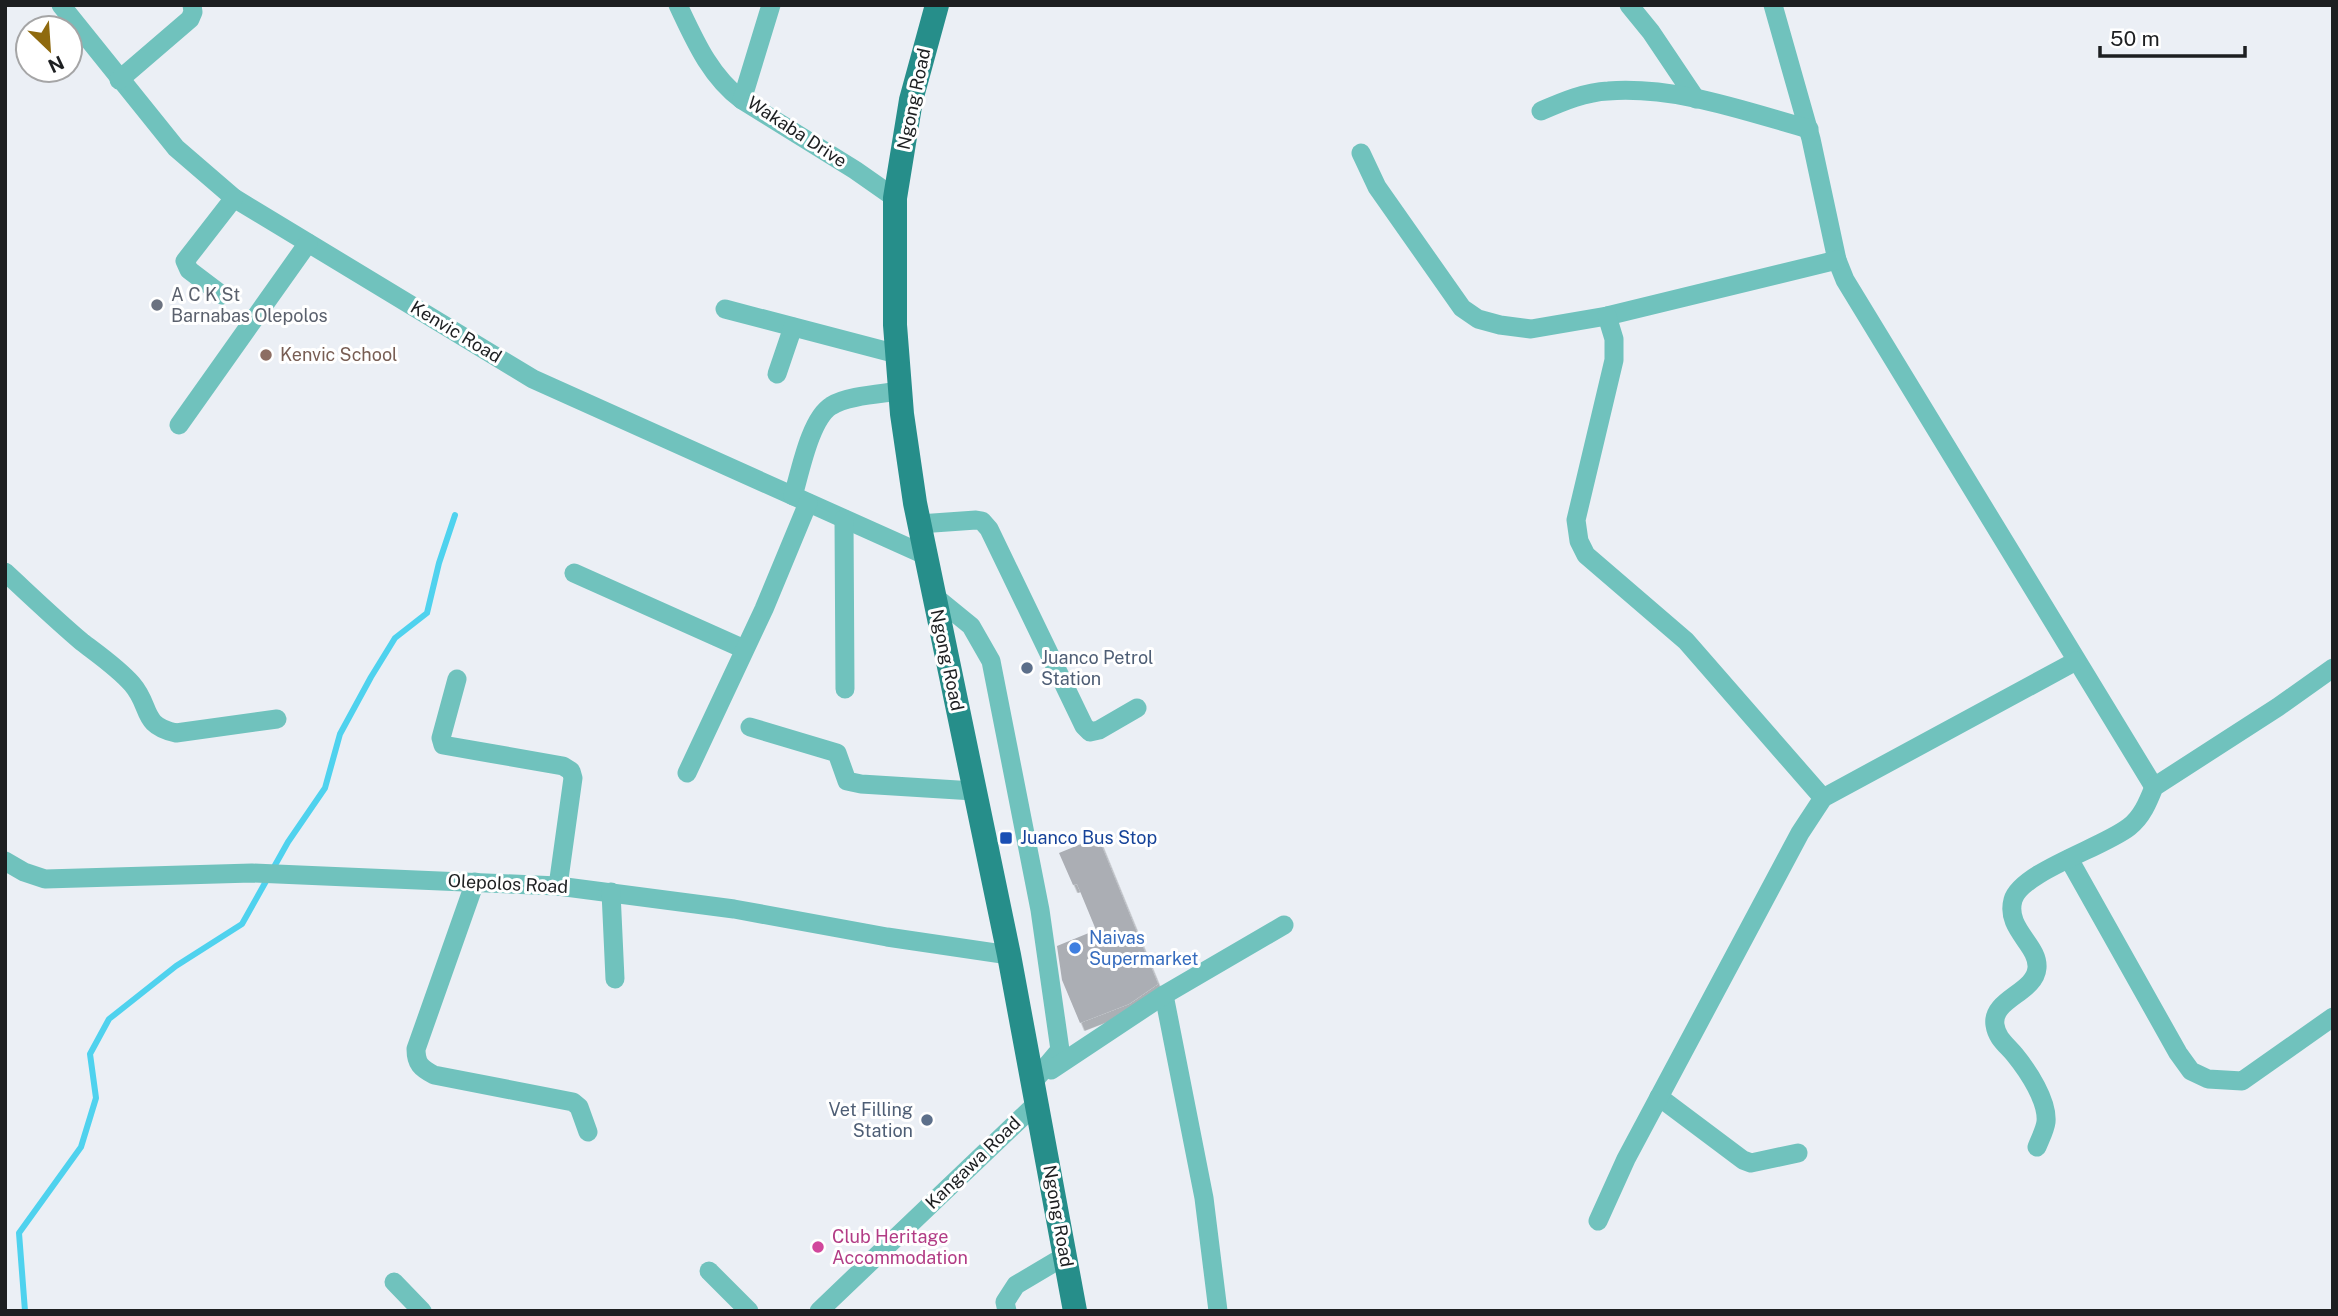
<svg xmlns="http://www.w3.org/2000/svg" width="2338" height="1316" font-family="'Public Sans',sans-serif">
  <defs>
    <filter id="shadow"><feDropShadow dx="4.5" dy="8" stdDeviation="0" flood-color="#0004"/></filter>
  </defs>
  <rect width="100%" height="100%" fill="#ebeff5"/>
  <g fill="none" stroke-linecap="round" stroke-linejoin="round">
    <path stroke="#4fd2ee" stroke-width="6" d="M25 1311 19 1233 81 1147 96 1098 90 1054 109 1019 176 966 242 924 288 842 325 788 340 734 371 677 395 638 427 613 439 563 455 515"/>
  </g>
  <path fill="#abaeb4" filter="url(#shadow)" d="M1098 837 1158 984 1129 1004 1080 1023 1062 980 1057 946 1096 930 1077 884 1073 885 1059 853Z"/>
  <g fill="none" stroke-linecap="round" stroke-linejoin="round">
    <g stroke="#70c2bd" stroke-width="19">
      <path d="M61 5 176 148 234 198 533 379 925 555"/>
      <path d="M678 5C695 41 710 76 742 100"/>
      <path d="M771 5 742 100 855 170 895 198"/>
      <path d="M1629 5 1651 32 1696 99"/>
      <path d="M1773 5 1811 139 1837 260 1845 280 2154 787"/>
      <path d="M119 80 190 19 193 12 192 5"/>
      <path d="M1541 111C1562 102 1585 92 1608 91 1676 86 1744 111 1809 129"/>
      <path d="M1361 153 1377 187 1462 308 1478 319 1500 325 1531 329 1607 316 1837 260"/>
      <path d="M222 295 189 270 185 261 234 198"/>
      <path d="M725 309 897 354"/>
      <path d="M1607 316 1614 339V360L1576 520 1579 541 1586 555 1686 641 1823 798"/>
      <path d="M777 374 793 327"/>
      <path d="M179 425 308 243"/>
      <path d="M793 496C800 473 810 419 831 406 846 396 881 394 900 391"/>
      <path d="M844 519 845 689"/>
      <path d="M919 524 976 520 982 521 989 529 1084 726 1090 732 1099 730 1137 708"/>
      <path d="M5 572C31 596 56 620 82 642 99 655 118 668 132 684 152 707 140 725 176 733L277 719"/>
      <path d="M574 573 744 649"/>
      <path d="M933 595 971 626 991 661 1040 910 1060 1050 1033 1082"/>
      <path d="M457 679 441 738 443 745 563 766 571 771 573 778 558 886"/>
      <path d="M750 727 837 753 847 781 861 784 974 791"/>
      <path d="M687 773 764 609 808 503"/>
      <path d="M2069 859 2178 1053 2191 1071 2208 1079 2242 1081 2333 1017"/>
      <path d="M5 861 24 872 45 879 252 873 558 886 734 909 887 937 1009 955"/>
      <path d="M475 882 416 1049C416 1064 421 1068 434 1075L573 1102 579 1107 588 1132"/>
      <path d="M611 892 615 979"/>
      <path d="M1164 995 1204 1198 1218 1311"/>
      <path d="M1051 1070 1164 995 1284 925"/>
      <path d="M1659 1097 1743 1160 1751 1163 1798 1153"/>
      <path d="M2037 1147C2040 1139 2045 1130 2046 1122 2048 1101 2028 1071 2015 1055 2007 1045 1997 1039 1995 1025 1991 999 2035 993 2037 968 2039 945 2005 929 2013 900 2021 872 2104 847 2129 827 2142 817 2148 802 2154 787L2278 707 2333 668"/>
      <path d="M1598 1221 1626 1159 1800 833 1823 798 2076 661"/>
      <path d="M709 1271 749 1311"/>
      <path d="M394 1282 422 1311"/>
      <path d="M819 1311 1037 1103"/>
      <path d="M1007 1311 1005 1302 1016 1285 1065 1256"/>
    </g>
    <path stroke="#268e8a" stroke-width="24" d="M937 5 911 100 895 198V325L902 414 915 503 1009 955 1075 1311"/>
  </g>
  <circle fill="#6b7280" stroke="#fff" stroke-width="2.5" cx="157" cy="305" r="7"/>
  <circle fill="#8d6e63" stroke="#fff" stroke-width="2.5" cx="266" cy="355" r="7"/>
  <g fill="#5c6f8a" stroke="#fff" stroke-width="2.5">
    <circle cx="1027" cy="668" r="7"/>
    <circle cx="927" cy="1120" r="7"/>
  </g>
  <rect fill="#1a4fb4" stroke="#fff" stroke-width="2.5" x="999" y="831" width="14" height="14" rx="3.5"/>
  <circle fill="#3f7fe0" stroke="#fff" stroke-width="2.5" cx="1075" cy="948" r="7"/>
  <circle fill="#d1479c" stroke="#fff" stroke-width="2.5" cx="818" cy="1247" r="7"/>
  <g text-anchor="middle" stroke-width="6" stroke-linejoin="round" paint-order="stroke">
    <g font-size="18" fill="#1d1f21" stroke="#fff">
      <text transform="translate(914 99) rotate(-78)" y="6">Ngong Road</text>
      <text transform="translate(797 132) rotate(33)" y="6">Wakaba Drive</text>
      <text transform="translate(456 332) rotate(31)" y="6">Kenvic Road</text>
      <text transform="translate(947 660) rotate(78)" y="6">Ngong Road</text>
      <text transform="translate(508 884) rotate(3)" y="6">Olepolos Road</text>
      <text transform="translate(973 1163) rotate(-44)" y="6">Kangawa Road</text>
      <text transform="translate(1058 1216) rotate(80)" y="6">Ngong Road</text>
    </g>
    <g font-size="18" fill="#5b616d" stroke="#fff" text-anchor="start">
      <text x="171" y="301">A C K St<tspan x="171" dy="21">Barnabas Olepolos</tspan></text>
    </g>
    <g font-size="18" fill="#785e54" stroke="#fff" text-anchor="start">
      <text x="280" y="361">Kenvic School</text>
    </g>
    <g font-size="18" fill="#4e5e75" stroke="#fff" text-anchor="start">
      <text x="1041" y="664">Juanco Petrol<tspan x="1041" dy="21">Station</tspan></text>
      <text x="913" y="1116" text-anchor="end">Vet Filling<tspan x="913" dy="21">Station</tspan></text>
    </g>
    <g font-size="18" fill="#164399" stroke="#fff" text-anchor="start">
      <text x="1020" y="844">Juanco Bus Stop</text>
    </g>
    <g font-size="18" fill="#366cbe" stroke="#fff" text-anchor="start">
      <text x="1089" y="944">Naivas<tspan x="1089" dy="21">Supermarket</tspan></text>
    </g>
    <g font-size="18" fill="#b23c85" stroke="#fff" text-anchor="start">
      <text x="832" y="1243">Club Heritage<tspan x="832" dy="21">Accommodation</tspan></text>
    </g>
  </g>
  <rect width="2338" height="1316" fill="none" stroke="#1d1f21" stroke-width="14"/>
  <g transform="translate(49 49) rotate(155)"><circle r="33" fill="#ffffff" stroke="#a5a5a6" stroke-width="2"/>
  <path d="M0-5L12 26L0 18L-12 26Z" fill="#8f6a0f"/>
  <text y="-10" font-size="19" font-weight="bold" text-anchor="middle" fill="#1d1f21">N</text>
  </g>
  <path d="M2100 46v10h145v-10" fill="none" stroke="#1d1f21" stroke-width="3.5"/>
  <text x="2110" y="46" font-size="21" fill="#1d1f21" stroke="#ffffff" stroke-width="5" paint-order="stroke">50 m</text>
</svg>
